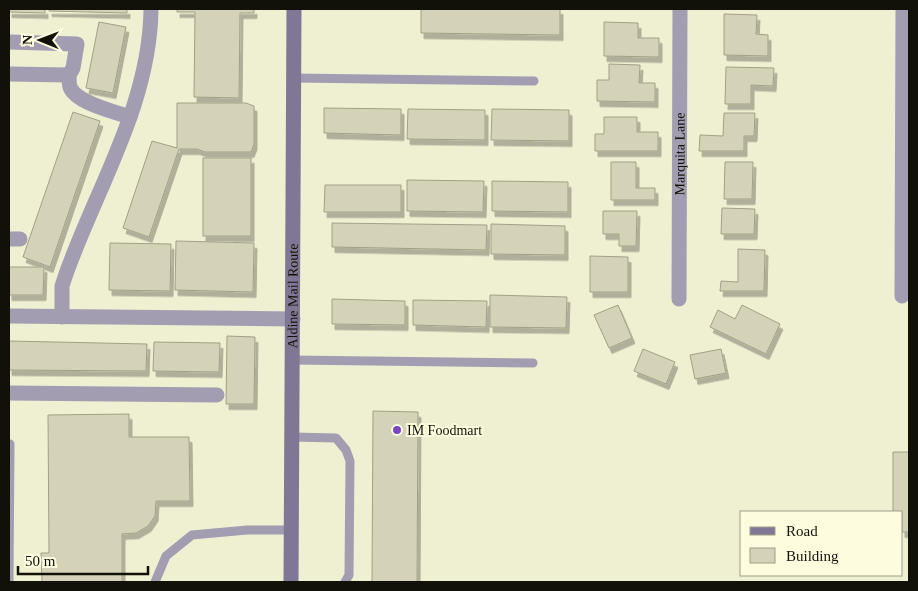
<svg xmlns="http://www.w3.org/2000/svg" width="918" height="591" font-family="'Times New Roman',serif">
  <defs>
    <filter id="shadow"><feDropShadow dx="3" dy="5.5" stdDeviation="0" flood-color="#0004"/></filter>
  </defs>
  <rect width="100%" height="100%" fill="#efefd2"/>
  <g fill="#d4d3b8" stroke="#a1a086" filter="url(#shadow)">
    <path d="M9 9H45V13L9 12Z"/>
    <path d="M49 9H127V13L49 11Z"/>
    <path d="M177 9H254V13H240L239 98 194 97 195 12H177Z"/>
    <path d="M421 9H560V35L421 33Z"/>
    <path d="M724 14 757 15 756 34 768 35V56L724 55Z"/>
    <path d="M99 22 126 27 113 93 86 88Z"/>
    <path d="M604 22 638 23V38H659V57L604 56Z"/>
    <path d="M609 64 640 65 639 83H655V102L597 101V80H609Z"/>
    <path d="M726 67 774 68 773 86 751 85V104H725Z"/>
    <path d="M177 103H246L254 106V144L251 152H205L197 149H179L149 237 123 228 152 141 177 148Z"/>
    <path d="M324 108 401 109V135L324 133Z"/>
    <path d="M408 109 485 110V140L407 139Z"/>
    <path d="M492 109 569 110V141L491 140Z"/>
    <path d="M73 112 100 121 50 267 23 257Z"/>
    <path d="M724 113H755L754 136H744V151H699L700 135 723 136Z"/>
    <path d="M604 117H637V132H658V151H595V134H604Z"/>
    <rect x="203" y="158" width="48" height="78"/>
    <path d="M611 162H636V188H655V200H611Z"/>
    <path d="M725 162H753L752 199H724Z"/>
    <path d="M407 180 484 181 483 212 407 211Z"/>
    <path d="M492 181 568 182V212L492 211Z"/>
    <path d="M325 185H401V212H324Z"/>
    <path d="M722 208 755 209 754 234H721Z"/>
    <path d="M603 211H637L636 246H619V234H603Z"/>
    <path d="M332 223 487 225 486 250 332 247Z"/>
    <path d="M491 224 565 226V255L491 254Z"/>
    <path d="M176 241 254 243 253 292 175 290Z"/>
    <path d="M110 243 171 244 170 291 109 290Z"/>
    <path d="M738 249 765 250 764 291H720L721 281 738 282Z"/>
    <path d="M590 256 628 257V292H590Z"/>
    <path d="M9 267H44L43 295H9Z"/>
    <path d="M490 295 567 297 566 328 490 327Z"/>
    <path d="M332 299 405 301V325L332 324Z"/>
    <path d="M413 300 487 301 486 327 413 325Z"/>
    <path d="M618 305 632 338 609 348 594 315Z"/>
    <path d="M742 305 780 324 766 354 710 327 718 310 735 319Z"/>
    <path d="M227 336 255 337 254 404H226Z"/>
    <path d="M9 341 147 344 146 371 9 370Z"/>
    <path d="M154 342 220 343 219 372 153 371Z"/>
    <path d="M643 349 675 362 666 384 634 371Z"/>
    <path d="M721 349 726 373 695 379 690 355Z"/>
    <path d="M373 411 418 412 417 582H372Z"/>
    <path d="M129 414V437H189L190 501H156L155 516 148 526 136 533 122 534V582H42L41 553H49L48 415Z"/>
    <path d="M893 452H909V532H902V512H893Z"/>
  </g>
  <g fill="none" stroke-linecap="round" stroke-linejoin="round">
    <g stroke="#a39db1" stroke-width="9">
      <path d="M293 78 534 81"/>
      <path d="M292 360 533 363"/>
      <path d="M292 437 336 438 346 450 350 461 349 575 345 582"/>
      <path d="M9 582 10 444"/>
      <path d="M155 582 166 556 192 535 247 530H291"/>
    </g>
    <g stroke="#a39db1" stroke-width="15">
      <path d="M9 42 77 44 73 68 69 75 9 74"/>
      <path d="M69 75C69 79 69 84 70 87 76 103 115 112 130 117"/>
      <path d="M9 239H20"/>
      <path d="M902 296 903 9"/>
      <path id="s1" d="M679 299 680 9"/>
      <path d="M9 316 293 319"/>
      <path d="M62 317V286L66 274C97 187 150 104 151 9"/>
      <path d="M9 393 217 395"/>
    </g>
    <path stroke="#7f7793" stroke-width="15" id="s2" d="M291 582 294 9"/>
  </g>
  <circle fill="#7847bf" stroke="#fdfcdf" stroke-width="2" cx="397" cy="430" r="5"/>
  <g text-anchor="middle" stroke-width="4" stroke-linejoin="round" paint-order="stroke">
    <g font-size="14" fill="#111107" stroke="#fdfcdf">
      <text dy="5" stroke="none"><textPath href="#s1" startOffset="145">Marquita Lane</textPath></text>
      <text dy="5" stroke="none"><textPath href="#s2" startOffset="286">Aldine Mail Route</textPath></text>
    </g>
    <g font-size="14" fill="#111107" stroke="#fdfcdf" text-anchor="start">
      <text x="407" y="435">IM Foodmart</text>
    </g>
  </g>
  <rect width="918" height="591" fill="none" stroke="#111107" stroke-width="20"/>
  <rect x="740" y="511" width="162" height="65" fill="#fdfcdf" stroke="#9f9e89"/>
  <rect x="750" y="527" width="25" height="8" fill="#7f7793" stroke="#9f9e89"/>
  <text x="786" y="536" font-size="15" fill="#111107">Road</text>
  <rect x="750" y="548" width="25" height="15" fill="#d4d3b8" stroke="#9f9e89"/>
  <text x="786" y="561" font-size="15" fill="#111107">Building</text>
  <g transform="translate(40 40) rotate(271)" stroke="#fdfcdf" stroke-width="4" paint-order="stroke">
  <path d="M0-4L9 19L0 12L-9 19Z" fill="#111107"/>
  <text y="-8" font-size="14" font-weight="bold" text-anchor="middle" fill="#111107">N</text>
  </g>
  <path d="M18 566v8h130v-8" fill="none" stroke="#111107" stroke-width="2.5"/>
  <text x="25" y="566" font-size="15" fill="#111107" stroke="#fdfcdf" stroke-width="4" paint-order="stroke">50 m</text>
</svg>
